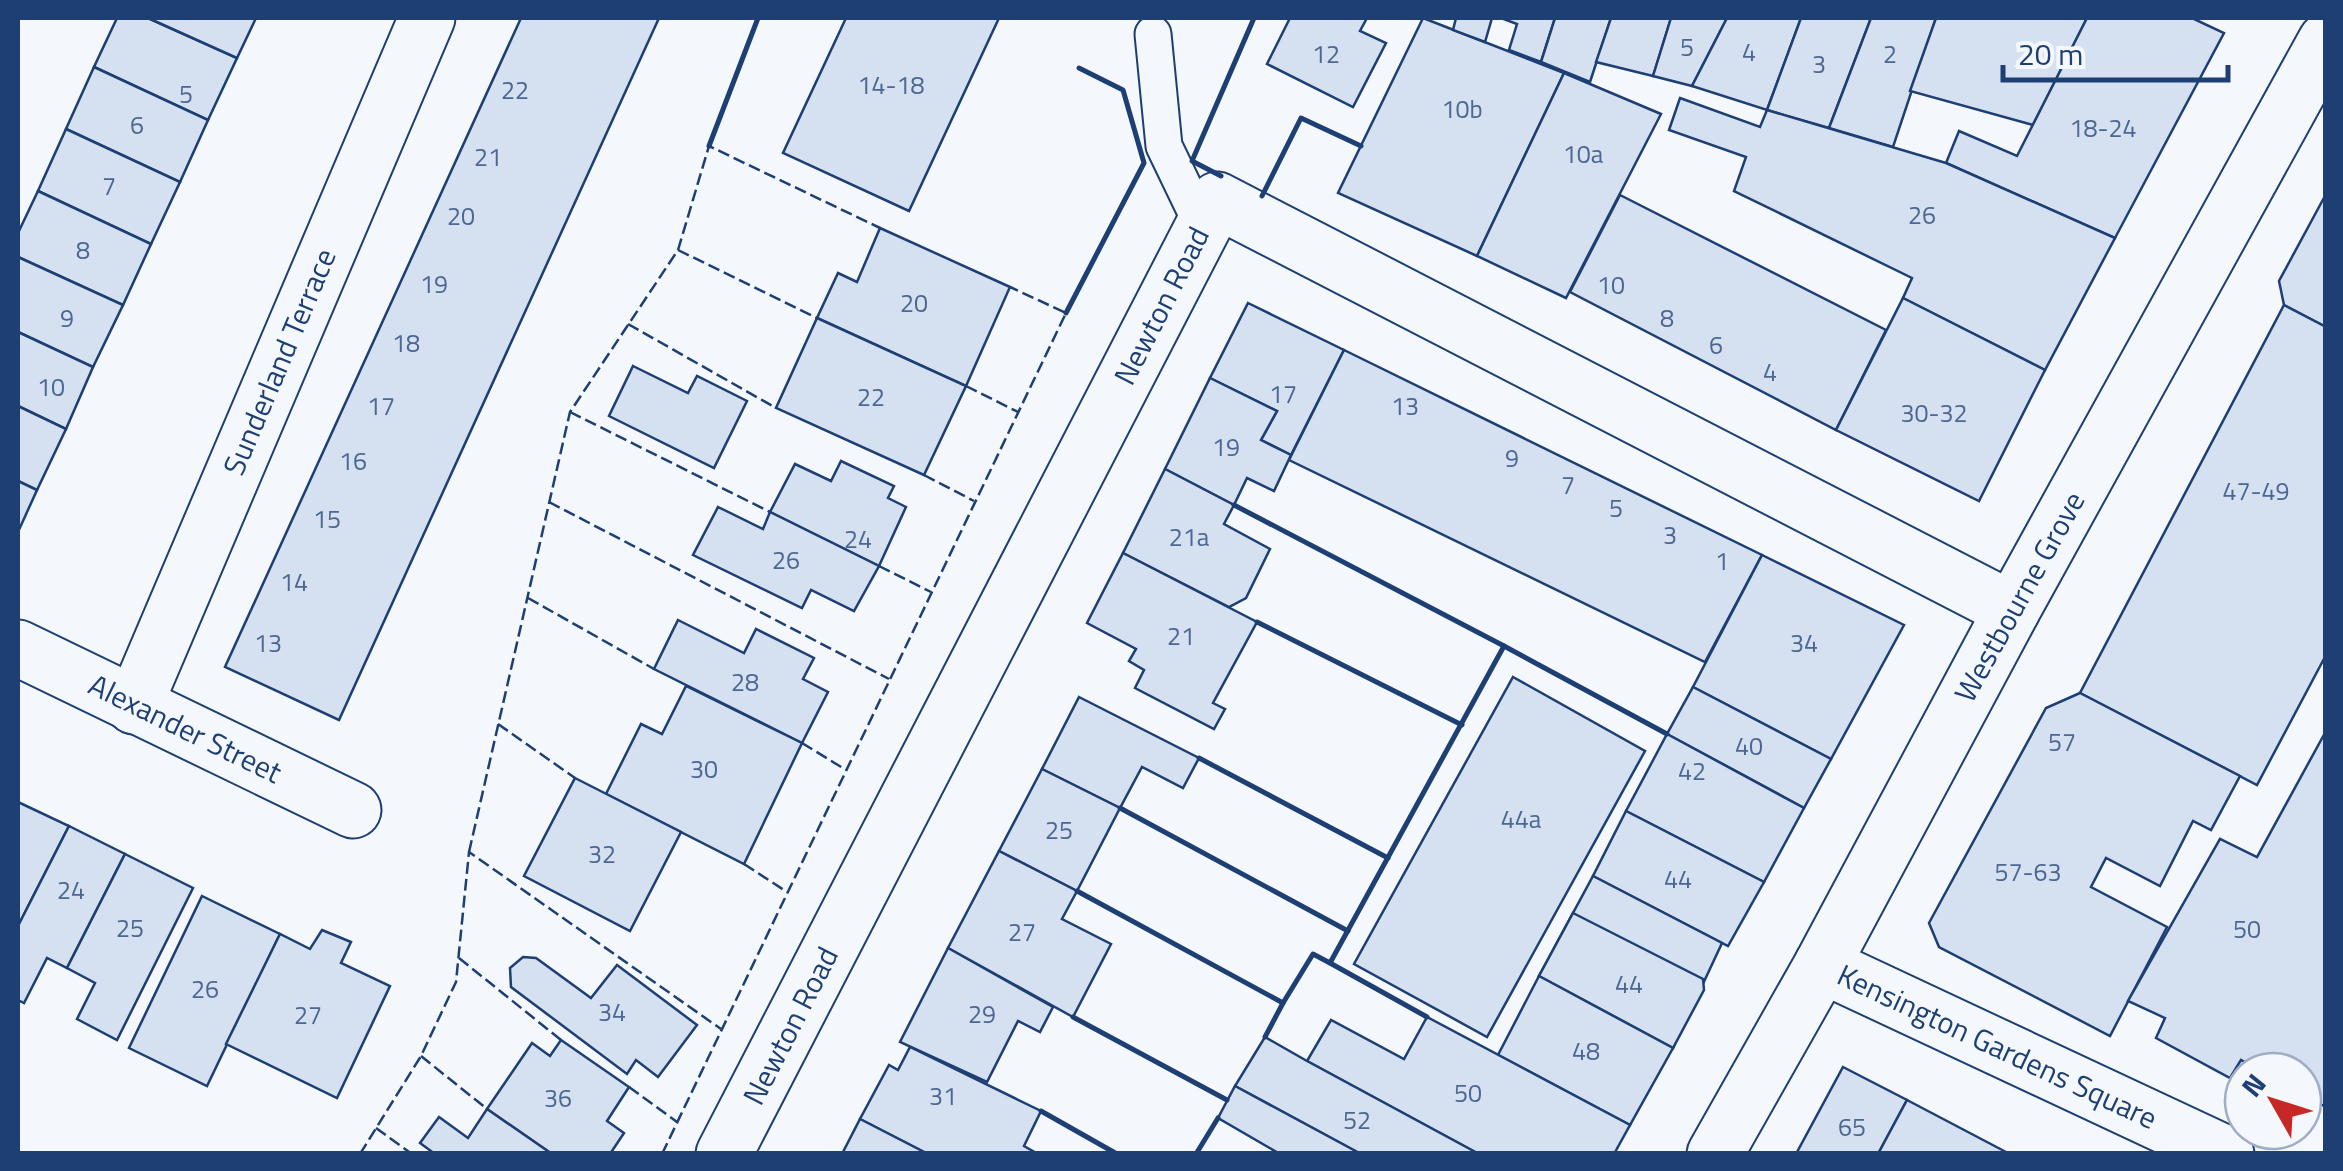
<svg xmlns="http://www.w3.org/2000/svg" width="2343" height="1171" font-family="'Titillium Web',sans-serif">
  <rect width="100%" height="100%" fill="#f4f7fb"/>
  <g fill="#d5e0f0" stroke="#1d3f73" stroke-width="2.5">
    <path d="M117 18H148L237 58 208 120 94 67Z"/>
    <path d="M148 18H256L237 58Z"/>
    <path d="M521 18H659L339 720 225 667Z"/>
    <path d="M846 18H999L909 211 783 153Z"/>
    <path d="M1290 18H1367L1360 31 1386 43 1353 107 1267 64Z"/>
    <path d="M1423 18 1564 73 1477 256 1338 193Z"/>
    <path d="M1456 18H1492L1485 42 1453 30Z"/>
    <path d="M1501 18H1555L1541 62 1509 50 1517 24Z"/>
    <path d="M1555 18H1611L1590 82 1541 62Z"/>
    <path d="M1611 18H1671L1653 76 1596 62Z"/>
    <path d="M1671 18H1727L1692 86 1653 76Z"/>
    <path d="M1727 18H1801L1767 110 1692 86Z"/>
    <path d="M1801 18H1871L1829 128 1767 110Z"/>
    <path d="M1871 18H1936L1893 147 1829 128Z"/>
    <path d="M1936 18H2087L2033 125 1910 91Z"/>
    <path d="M2087 18H2192L2224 33 2115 238 1946 163 1959 131 2017 156Z"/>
    <path d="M94 67 208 120 180 182 66 129Z"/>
    <path d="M1564 73 1661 114 1566 298 1477 256Z"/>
    <path d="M1680 98 1760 127 1767 110 1946 163 2115 238 2045 370 1903 298 1912 278 1734 191 1746 157 1669 130Z"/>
    <path d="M66 129 180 182 151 244 38 191Z"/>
    <path d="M38 191 151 244 123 305 18 257V233Z"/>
    <path d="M2326 194V327L2284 305 2279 281Z"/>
    <path d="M1620 195 1886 330 1836 430 1570 292Z"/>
    <path d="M880 228 1010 287 966 386 817 318 838 273 857 282Z"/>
    <path d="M18 257 123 305 93 367 18 332Z"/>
    <path d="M1903 298 2045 370 1979 501 1836 430Z"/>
    <path d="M1248 303 1344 350 1291 455 1261 440 1277 411 1210 378Z"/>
    <path d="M2284 305 2326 327V655L2257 785 2080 693Z"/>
    <path d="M817 318 966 386 924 475 776 408Z"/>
    <path d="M18 332 93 367 66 429 18 406Z"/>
    <path d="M1344 350 1762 555 1705 662 1289 460Z"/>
    <path d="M633 366 688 393 697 376 747 401 714 468 609 416Z"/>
    <path d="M1210 378 1277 411 1261 440 1291 455 1274 491 1247 478 1234 505 1165 469Z"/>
    <path d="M18 406 66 429 37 490 18 481Z"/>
    <path d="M841 461 894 486 888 498 906 507 879 566 770 512 795 464 831 481Z"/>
    <path d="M1165 469 1234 505 1224 524 1270 549 1246 598 1229 607 1123 553Z"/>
    <path d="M18 481 37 490 18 532Z"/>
    <path d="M718 507 763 529 770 512 879 566 854 611 811 590 802 608 693 555Z"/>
    <path d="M1123 553 1257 622 1213 703 1225 709 1214 729 1135 688 1144 670 1129 661 1136 649 1087 623Z"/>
    <path d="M1762 555 1904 625 1831 759 1693 687Z"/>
    <path d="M678 620 744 653 756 629 814 658 803 679 828 692 802 743 654 669Z"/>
    <path d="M1513 677 1645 751 1487 1037 1354 964Z"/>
    <path d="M686 686 802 743 744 864 606 794 641 724 662 734Z"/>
    <path d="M1693 687 1831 759 1804 808 1667 734Z"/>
    <path d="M2080 693 2240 776 2211 830 2193 821 2160 886 2106 858 2091 887 2167 927 2110 1036 1939 947 1929 923 2046 708Z"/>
    <path d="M1079 697 1199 758 1183 788 1142 767 1120 808 1042 769Z"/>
    <path d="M2326 731V1107L2303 1095V1071H2260L2241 1060 2230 1078 2156 1038 2165 1018 2128 1001 2220 839 2257 857Z"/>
    <path d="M1667 734 1804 808 1764 882 1626 811Z"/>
    <path d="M1042 769 1120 808 1077 891 999 851Z"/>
    <path d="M575 778 681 832 630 931 524 876Z"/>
    <path d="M18 802 69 826 18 926Z"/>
    <path d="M1626 811 1764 882 1728 946 1593 876Z"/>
    <path d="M69 826 125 854 67 968 47 958 24 1003 18 1000V926Z"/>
    <path d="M999 851 1077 891 1062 919 1111 944 1073 1017 948 948Z"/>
    <path d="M125 854 193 888 117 1040 77 1019 95 983 67 968Z"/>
    <path d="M1593 876 1722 943 1673 1048 1539 976Z"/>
    <path d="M202 896 280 934 207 1086 129 1048Z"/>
    <path d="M1573 913 1703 979 1704 990 1673 1048 1539 976Z"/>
    <path d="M322 930 351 942 341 963 390 986 337 1098 226 1044 280 934 310 949Z"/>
    <path d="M948 948 1053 1007 1040 1032 1018 1021 987 1082 900 1042Z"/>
    <path d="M523 957 536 958 591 998 617 965 697 1025 658 1077 636 1060 627 1074 511 987 510 968Z"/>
    <path d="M1539 976 1673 1048 1630 1125 1498 1055Z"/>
    <path d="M1427 1017 1630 1125 1614 1154H1479L1307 1061 1331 1020 1404 1059Z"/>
    <path d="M1265 1037 1307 1061 1479 1154H1361L1235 1086Z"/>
    <path d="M561 1040 629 1087 607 1121 624 1133 610 1154H552L487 1109 532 1043 550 1056Z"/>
    <path d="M910 1047 1041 1111 1024 1146 1038 1154H928L860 1119 889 1065 898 1070Z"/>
    <path d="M1843 1067 1907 1100 1878 1154H1796Z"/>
    <path d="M1235 1086 1361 1154H1280L1218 1118Z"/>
    <path d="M1907 1100 2006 1152 1878 1154Z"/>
    <path d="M487 1109 552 1154H435L420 1143 439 1117 468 1138Z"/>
    <path d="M860 1119 928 1154H842Z"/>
  </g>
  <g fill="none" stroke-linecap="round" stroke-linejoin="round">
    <g stroke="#1d3f73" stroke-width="39">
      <path id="service" d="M1153 34 1164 146 1203 227"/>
    </g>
    <g stroke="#1d3f73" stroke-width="59">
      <g id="minor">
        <path d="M18 648 353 810"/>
        <path d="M134 706 427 18"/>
        <path d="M1822 965 2226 1154"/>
        <path d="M724 1154 1217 200 2012 610"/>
      </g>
    </g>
    <g stroke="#1d3f73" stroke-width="59">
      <path id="primary" d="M1715 1154 1822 965 2012 610 2326 41"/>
    </g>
    <use href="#service" stroke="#f4f7fb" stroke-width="35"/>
    <use href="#minor" stroke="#f4f7fb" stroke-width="55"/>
    <use href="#primary" stroke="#f4f7fb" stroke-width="55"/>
    <g stroke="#1d3f73" stroke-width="2.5" stroke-dasharray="12 5" stroke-linecap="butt">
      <path d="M678 250 817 318"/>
      <path d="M628 324 776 408"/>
      <path d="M966 386 1018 412"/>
      <path d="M570 412 770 512"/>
      <path d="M924 475 974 501"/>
      <path d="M549 502 889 679"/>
      <path d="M879 566 931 592"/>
      <path d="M528 598 654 669"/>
      <path d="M498 724 575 778"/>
      <path d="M802 743 846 770"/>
      <path d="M469 852 570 412 678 250 709 146 880 228"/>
      <path d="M744 864 787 892"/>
      <path d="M459 958 561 1040"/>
      <path d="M421 1056 487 1109"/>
      <path d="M629 1087 677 1122"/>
      <path d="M376 1128 412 1154"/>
      <path d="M360 1154 421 1056 456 982 469 852 721 1029"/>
      <path d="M662 1154 1066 313 1010 287"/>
    </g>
    <g stroke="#1d3f73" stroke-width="5">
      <path d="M709 146 758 18"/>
      <path d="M1221 176 1192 161 1254 18"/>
      <path d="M1262 196 1301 118 1361 146"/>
      <path d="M1066 313 1144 163 1123 90 1079 68"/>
      <path d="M1234 505 1504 646"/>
      <path d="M1257 622 1462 725"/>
      <path d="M1199 758 1388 858"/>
      <path d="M1120 808 1348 931"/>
      <path d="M1077 891 1283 1003 1313 954 1330 963"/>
      <path d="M1073 1017 1227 1100"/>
      <path d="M1427 1017 1330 963 1504 646 1667 734"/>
      <path d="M1265 1037 1283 1003"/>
      <path d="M1041 1111 1117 1154"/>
      <path d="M1196 1154 1218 1118"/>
    </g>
  </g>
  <g text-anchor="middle" stroke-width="8" stroke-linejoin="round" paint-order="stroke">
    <g font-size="25" fill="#4b6792">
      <text x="1687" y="56">5</text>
      <text x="1749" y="61">4</text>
      <text x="1326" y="63">12</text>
      <text x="1890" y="63">2</text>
      <text x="1819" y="73">3</text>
      <text x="891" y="94">14-18</text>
      <text x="515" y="99">22</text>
      <text x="186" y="103">5</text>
      <text x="1462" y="118">10b</text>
      <text x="137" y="134">6</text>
      <text x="2103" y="137">18-24</text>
      <text x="1583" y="163">10a</text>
      <text x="488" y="166">21</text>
      <text x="109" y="195">7</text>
      <text x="1922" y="224">26</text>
      <text x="461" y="225">20</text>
      <text x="83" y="259">8</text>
      <text x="434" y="293">19</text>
      <text x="1611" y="294">10</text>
      <text x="914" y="312">20</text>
      <text x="67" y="327">9</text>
      <text x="1667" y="327">8</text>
      <text x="406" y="352">18</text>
      <text x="1716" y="354">6</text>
      <text x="1770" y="381">4</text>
      <text x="51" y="396">10</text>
      <text x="1283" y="403">17</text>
      <text x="871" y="406">22</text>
      <text x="381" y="415">17</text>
      <text x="1405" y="415">13</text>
      <text x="1934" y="422">30-32</text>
      <text x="1226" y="456">19</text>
      <text x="1512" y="467">9</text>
      <text x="353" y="470">16</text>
      <text x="1568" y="494">7</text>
      <text x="2256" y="500">47-49</text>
      <text x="1616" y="517">5</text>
      <text x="327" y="528">15</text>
      <text x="1670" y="544">3</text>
      <text x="1189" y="546">21a</text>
      <text x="858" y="548">24</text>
      <text x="786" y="569">26</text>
      <text x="1722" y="570">1</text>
      <text x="294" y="591">14</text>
      <text x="1181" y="645">21</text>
      <text x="268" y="652">13</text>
      <text x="1804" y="652">34</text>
      <text x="745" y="691">28</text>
      <text x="2062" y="751">57</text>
      <text x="1749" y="755">40</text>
      <text x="704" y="778">30</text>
      <text x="1692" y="780">42</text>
      <text x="1521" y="828">44a</text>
      <text x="1059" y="839">25</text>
      <text x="602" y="863">32</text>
      <text x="2028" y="881">57-63</text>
      <text x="1678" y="888">44</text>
      <text x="71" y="899">24</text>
      <text x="130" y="937">25</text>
      <text x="2247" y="938">50</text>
      <text x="1022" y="941">27</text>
      <text x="1629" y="993">44</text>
      <text x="205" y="998">26</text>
      <text x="612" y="1021">34</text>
      <text x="982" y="1023">29</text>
      <text x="308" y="1024">27</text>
      <text x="1586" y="1060">48</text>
      <text x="1468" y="1102">50</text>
      <text x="943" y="1105">31</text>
      <text x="558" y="1107">36</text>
      <text x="1357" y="1129">52</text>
      <text x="1852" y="1136">65</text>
    </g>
    <g font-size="30" fill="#1d3f73" stroke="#f4f7fb">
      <text transform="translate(1162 306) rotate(-63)" y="10">Newton Road</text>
      <text transform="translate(280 362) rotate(-67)" y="10">Sunderland Terrace</text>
      <text transform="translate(2020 597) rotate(-61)" y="10">Westbourne Grove</text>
      <text transform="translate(185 729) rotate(26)" y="10">Alexander Street</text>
      <text transform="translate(791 1026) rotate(-63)" y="10">Newton Road</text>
      <text transform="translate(1997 1047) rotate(25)" y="10">Kensington Gardens Square</text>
    </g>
  </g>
  <rect width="2343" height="1171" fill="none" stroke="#1d3f73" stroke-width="40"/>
  <g transform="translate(2273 1101) rotate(309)"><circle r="48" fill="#f4f7fb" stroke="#9eadc5" stroke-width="2.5"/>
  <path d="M0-8L18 38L0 25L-18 38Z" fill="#c62828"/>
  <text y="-15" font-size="28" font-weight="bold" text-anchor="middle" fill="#1d3f73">N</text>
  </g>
  <path d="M2003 65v15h225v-15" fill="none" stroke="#1d3f73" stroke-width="5"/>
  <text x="2018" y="65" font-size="30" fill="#1d3f73" stroke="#f4f7fb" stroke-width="8" paint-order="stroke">20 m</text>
</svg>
